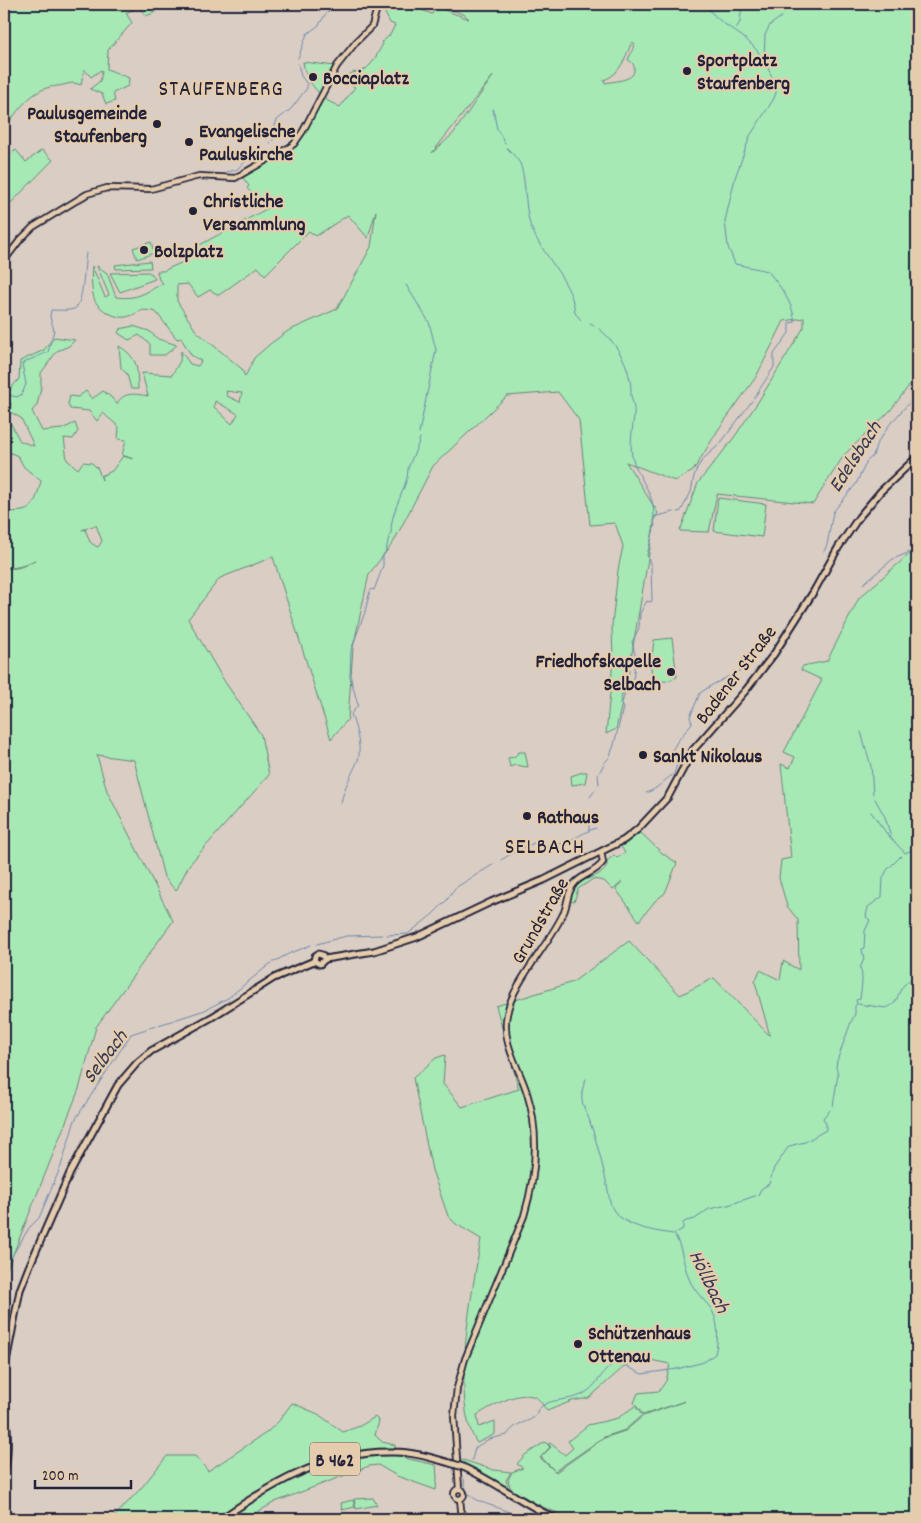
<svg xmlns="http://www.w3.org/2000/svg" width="921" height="1523" font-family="Dekko,sans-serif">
  <rect width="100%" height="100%" fill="#dacec4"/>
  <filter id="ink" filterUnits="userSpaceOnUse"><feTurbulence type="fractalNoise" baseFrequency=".02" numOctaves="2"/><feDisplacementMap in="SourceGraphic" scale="10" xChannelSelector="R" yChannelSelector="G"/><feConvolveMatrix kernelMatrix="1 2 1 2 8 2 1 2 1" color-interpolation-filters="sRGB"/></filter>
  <g filter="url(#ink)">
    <g fill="#a6e9b4" stroke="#648678" fill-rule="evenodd">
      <path d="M4 4H147L156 12 146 16 139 7 126 13 132 23 108 50 107 69 129 78 128 86 113 93 115 101 106 104 102 94 90 89 100 81 102 72 101 70 91 77 84 69 81 85C70 81 68 85 57 86 55 87 52 86 50 87 29 92 15 114 4 130Z"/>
      <path d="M440 4H917V375L890 411 844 455 813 504 717 494 709 532 680 531 698 483 733 439 758 402 804 327V318L784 321 756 377 718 430 693 471 675 481 626 462 658 513 655 518 627 682 616 729 606 734 613 661 612 625 618 570 623 546 615 523 590 525 579 420 558 392 507 396 433 466 393 543 369 574 353 648 348 719 331 739 273 557 220 578 188 619 223 679 261 735 269 775 189 865 176 891 164 877 134 760 97 755 107 791 173 921 96 1027 79 1089 4 1277V567C15 571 25 566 35 560 25 564 15 571 4 566V511C33 514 34 507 41 481L24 467 18 456 4 450V422L11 424 20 441 34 446 21 418 10 412 11 403 4 401V387L10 389 19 379 20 361 44 350 54 337 75 340 69 346 57 351 41 373V388L37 405 32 411 42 431 62 429 75 423 78 431 73 439 64 438 67 460 78 469 83 462 92 463 98 469 102 480 101 476 112 471 123 456 133 459 122 455 126 440 118 439 119 427 103 413 97 421 89 411 70 409 68 404 70 396 78 397 86 391 92 399 103 391 111 397 117 404C123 391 136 394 148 396L142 373 172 375 180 361 181 351 190 364 198 366 201 361 191 355 181 338 177 339 156 312C137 307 141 314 126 317 116 319 100 310 95 301 91 292 91 275 92 266L105 297 109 295 97 266 107 273 116 297C137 300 145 293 163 283L159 280 157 271H163L185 261 196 247 270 207 257 196H254L247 188 249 186 243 178 264 164 292 148 304 133 324 99 340 107 355 87 349 84V75C354 71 359 73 364 70 373 65 378 52 383 44L382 42 390 35 395 25 390 23 383 9 395 6 397 9 406 5 413 11 416 8 432 14 436 7 469 19 465 15 439 5ZM632 42 635 44 628 60C632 62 635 65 634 70 634 81 613 81 605 83L604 80C621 74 625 57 632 42ZM493 76 453 134 432 153ZM376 211 371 247 337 309 288 331 270 344 254 358 245 377 242 369 196 331 177 301V285L188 284 198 297 210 290 219 295 258 267 265 275 309 231 316 236 348 215 368 238ZM226 391 242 393 240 402 227 396ZM215 401 238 414 232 424 214 407ZM96 525 102 541 99 546 97 547 90 542 85 529 82 530Z"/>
      <path d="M303 62 335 66 319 93C309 82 305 76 303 62Z"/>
      <path d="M16 150 26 162 42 150 53 160 8 206 4 203V159Z"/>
      <path d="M151 242 154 253 137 259 133 248Z"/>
      <path d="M150 261 151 268 116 269 115 265Z"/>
      <path d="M148 272 152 274 155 279 120 292 110 273Z"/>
      <path d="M133 326 149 331 158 339 177 345 165 355H150V344L139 335 129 340 118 333 120 329Z"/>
      <path d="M119 346C139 359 137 367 138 389H131L127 374 121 368Z"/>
      <path d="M718 498 766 504 762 537 714 531Z"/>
      <path d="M917 549V1519H574L545 1508 511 1490 508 1480 512 1472 523 1468 517 1464 525 1455 545 1442 550 1447 540 1458 556 1472 604 1438 625 1431 643 1416 685 1401 643 1415 634 1403 638 1393 659 1391 666 1381 670 1364 635 1357 589 1398 572 1401 547 1411C544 1407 541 1401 537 1398 520 1388 491 1407 477 1415L479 1427 495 1421V1434L477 1443C449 1402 473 1289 481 1239L456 1224 448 1216 432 1170 413 1078 436 1058 445 1055 443 1084 462 1107 519 1089 496 1006 573 982 629 941 680 995 714 978 770 1036 755 982 760 970 780 980 783 961 799 970 798 920 787 906 779 878 781 860 791 858 781 764 790 768 795 757 784 752 822 680 801 670 803 666 827 661 859 598 914 550Z"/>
      <path d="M672 638 677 677 667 681 652 682 651 664 654 640Z"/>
      <path d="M519 752H525L528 767 515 765 510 767 508 758 514 757Z"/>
      <path d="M583 772H587L585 783 572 785 571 776Z"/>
      <path d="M640 832 662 853 677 863 665 893 655 901 639 921 616 889 622 882 613 890 604 881 593 879 578 889 574 902 570 901C571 897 573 890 576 886 584 876 609 877 607 861L614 855 617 858 625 853 620 845Z"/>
      <path d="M292 1403 318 1414 343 1432 360 1426 375 1417 379 1421 375 1435 382 1442 395 1445V1450L404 1458 436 1465 437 1477 436 1490 397 1476 378 1465 369 1466 275 1502 245 1519H112L142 1487 167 1456H195L208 1471 266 1433 278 1422Z"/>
      <path d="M635 1406 642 1415 625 1430 604 1437 555 1471 541 1457 551 1447 548 1444 550 1443 565 1455 573 1448 568 1441 588 1425 618 1418Z"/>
      <path d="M463 1460 494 1470 511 1472 506 1480 508 1487H505L460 1462Z"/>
      <path d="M373 1498 377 1505 356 1509 354 1499Z"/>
      <path d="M353 1500 355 1507 342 1510 341 1503Z"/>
    </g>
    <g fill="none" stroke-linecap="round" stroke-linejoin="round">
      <g stroke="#6c87ac" stroke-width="1">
        <path d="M705 4C720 28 747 32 763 59"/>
        <path d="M784 13 791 4"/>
        <path d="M736 29 740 22 742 4"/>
        <path d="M298 58 307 34 319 25 325 15 336 4"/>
        <path d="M493 109 497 129 505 143"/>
        <path d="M270 143 276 137 275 125 277 120 291 109 307 88V84L301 76 298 64"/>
        <path d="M507 148C512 153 519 160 521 166 527 185 524 214 533 232 545 257 574 286 575 313L581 320"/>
        <path d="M226 172 236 170 245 162"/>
        <path d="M406 285 429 322 436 350 419 433"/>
        <path d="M590 323 594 325"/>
        <path d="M599 329C612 338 626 359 629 376 631 382 631 389 631 395 632 401 635 408 634 414 633 429 628 448 634 463 642 484 654 493 654 516"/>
        <path d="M4 394 17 397 22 394 26 384 22 364 27 361 48 352 54 330 50 317 51 310C57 310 68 311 74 309 84 305 84 263 86 253"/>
        <path d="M754 398 774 367V354L789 333V323L795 322C792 301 781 288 768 271L735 264 728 247 725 221 735 178 750 136 773 100 776 93V85L764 60 765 35 770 25 781 17"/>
        <path d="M678 512 681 511 691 492 694 476 697 468 704 458 720 444 752 401"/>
        <path d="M824 551 827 545 833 512 856 484 867 461 873 456 876 445 890 424 910 402 917 379"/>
        <path d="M915 551 917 550"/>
        <path d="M863 584 893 559 910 552"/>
        <path d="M861 732 871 766 873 794"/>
        <path d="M669 755 677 742 692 723 690 717 700 693 712 685 745 668"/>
        <path d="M599 784 598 775 605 762 609 758 614 745 623 708 620 703 623 689 632 685 634 673 635 654 632 642 639 628 640 613 647 601 651 602 652 600 651 566 647 555 655 525 653 517 674 512"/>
        <path d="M646 793C660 788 662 781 674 774L677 764 671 758"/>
        <path d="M590 797 596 789"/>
        <path d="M875 799 885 817 891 837"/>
        <path d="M341 803C344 787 352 774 358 760 362 747 355 725 351 714L358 705 350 676 351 650 365 612 370 591 372 589 374 590 383 566V555L386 551 389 536 391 534C390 515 402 496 407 478 408 474 407 469 409 466 412 457 418 447 420 438"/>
        <path d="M871 812 887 834 905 853 912 850 917 845"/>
        <path d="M589 831V822"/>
        <path d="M501 860 516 851 536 842C561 853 574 835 596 828"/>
        <path d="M387 935 408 934 433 914 447 900 455 888 494 864"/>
        <path d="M317 944 346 936 382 935"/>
        <path d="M858 1004 886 1008C900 1003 896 994 904 985 908 981 913 977 917 974"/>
        <path d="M586 1079C583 1086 581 1093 582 1101 583 1107 587 1113 589 1119 597 1142 603 1166 608 1190 609 1197 610 1205 614 1211 628 1228 654 1231 673 1234"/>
        <path d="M833 1106 838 1074 836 1067 837 1061 851 1022 855 1014V1006L857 1004 856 1000 860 999C861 989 864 977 860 968L864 959 862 949 864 948 865 931 870 920 866 917 868 907 882 897 883 878 887 870 901 856"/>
        <path d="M4 1269 29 1228 39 1218 61 1166 75 1120 131 1034 205 1010 228 998 270 964 288 954 311 945"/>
        <path d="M472 1460 475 1448 489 1439 507 1435C518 1420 525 1425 537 1415V1411C548 1397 566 1402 581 1395 597 1388 599 1374 612 1365V1360L619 1358 624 1360 628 1367 642 1374 677 1369 704 1362 715 1354C719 1338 719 1319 709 1306 702 1298 694 1290 690 1281 683 1266 683 1248 674 1234L683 1229V1223L686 1221 695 1219 709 1209 728 1205 758 1195 761 1189 769 1184 774 1168 789 1146 805 1142 826 1130V1124L823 1118 830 1110"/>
        <path d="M464 1479C464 1502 488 1503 504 1510 510 1512 516 1516 522 1519"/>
      </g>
      <g stroke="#22223b" stroke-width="8">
        <g id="minor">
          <path d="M4 261 20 240 33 227 87 194 107 188 151 189 199 176 235 178 288 148 294 144 303 131 337 66 356 42 372 26 378 4"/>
          <path d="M459 1489 454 1416 457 1388 465 1359 524 1216C536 1176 540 1134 527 1093 519 1067 501 1043 507 1014 513 981 550 944 564 912 568 903 567 892 574 884 582 874 596 873 603 862L601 852"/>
          <circle cx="459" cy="1494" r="5"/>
          <path d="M460 1499 462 1519"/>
        </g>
      </g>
      <g stroke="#22223b" stroke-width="9">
        <g id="major">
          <path d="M325 959 374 951 417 937 491 902 544 880 624 840 638 829 668 797 693 750 746 690 774 654 814 591 838 548 859 517 881 491 917 457"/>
          <path d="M314 961 315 956 318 954 322 955 325 959"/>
          <path d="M4 1372 20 1290 29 1267 70 1173 118 1085 137 1063 151 1051 212 1017 274 978 314 961 320 964 325 959"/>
          <path d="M4 1405C8 1429 9 1449 4 1474"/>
          <path d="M463 1467C496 1482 524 1504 556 1519"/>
          <path d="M221 1519C273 1483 329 1450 394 1452 413 1452 432 1458 450 1463"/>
        </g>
      </g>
      <use href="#minor" stroke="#e5ccad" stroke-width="4.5"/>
      <use href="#major" stroke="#e5ccad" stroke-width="5"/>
      <g stroke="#22223b" stroke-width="9" stroke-linecap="butt">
        <path id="major-bridge" d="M450 1463 463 1467"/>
      </g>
      <use href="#major-bridge" stroke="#e5ccad" stroke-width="5"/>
    </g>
  </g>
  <g fill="#22223b" stroke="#e5ccad" stroke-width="2">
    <circle cx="687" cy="71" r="5"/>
    <circle cx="313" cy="77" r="5"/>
    <circle cx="157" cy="124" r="5"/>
    <circle cx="189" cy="142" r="5"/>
    <circle cx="193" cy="211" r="5"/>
    <circle cx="144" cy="250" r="5"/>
    <circle cx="671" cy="672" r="5"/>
    <circle cx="643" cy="755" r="5"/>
    <circle cx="527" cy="816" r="5"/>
    <circle cx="578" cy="1344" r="5"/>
  </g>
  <g text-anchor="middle" stroke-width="4.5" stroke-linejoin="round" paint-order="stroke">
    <rect fill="#e5ccad" stroke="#5c555d" stroke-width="1" x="310" y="1442.5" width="50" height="33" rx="4"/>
    <g font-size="19" font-weight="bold" fill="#22223b">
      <text x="335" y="1466">B 462</text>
    </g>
    <g font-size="20" font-weight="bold" fill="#22223b" stroke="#e5ccad" text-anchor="start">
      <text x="697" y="66">Sportplatz<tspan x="697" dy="23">Staufenberg</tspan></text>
      <text x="323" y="84">Bocciaplatz</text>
      <text x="147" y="119" text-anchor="end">Paulusgemeinde<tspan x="147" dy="23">Staufenberg</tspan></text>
      <text x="199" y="137">Evangelische<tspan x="199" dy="23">Pauluskirche</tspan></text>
      <text x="203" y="207">Christliche<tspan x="203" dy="23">Versammlung</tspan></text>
      <text x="154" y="257">Bolzplatz</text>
      <text x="661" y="667" text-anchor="end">Friedhofskapelle<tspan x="661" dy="23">Selbach</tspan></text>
      <text x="653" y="762">Sankt Nikolaus</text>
      <text x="537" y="823">Rathaus</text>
      <text x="588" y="1339">Schützenhaus<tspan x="588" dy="23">Ottenau</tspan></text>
    </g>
    <g font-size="20" fill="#22223b" stroke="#e5ccad">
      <text transform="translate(735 674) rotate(-52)" y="7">Badener Straße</text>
      <text transform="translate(539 920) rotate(-60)" y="7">Grundstraße</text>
    </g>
    <g font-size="21" font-style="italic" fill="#343b57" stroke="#e5ccad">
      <text transform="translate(854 456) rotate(-57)" y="7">Edelsbach</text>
      <text transform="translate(104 1056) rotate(-53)" y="7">Selbach</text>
      <text transform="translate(710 1281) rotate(64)" y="7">Höllbach</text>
    </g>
    <g font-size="22" letter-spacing="1" fill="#22223b" stroke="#e5ccad">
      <text x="221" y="95">STAUFENBERG</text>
      <text x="545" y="853">SELBACH</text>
    </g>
  </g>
  <rect width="921" height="1523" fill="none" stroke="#e5ccad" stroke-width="20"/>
  <rect x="10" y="10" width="901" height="1503" fill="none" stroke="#22223b" stroke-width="2" filter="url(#ink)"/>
  <path d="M35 1480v8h96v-8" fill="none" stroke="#22223b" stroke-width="2.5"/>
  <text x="42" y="1480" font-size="15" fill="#22223b" stroke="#e5ccad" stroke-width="4" paint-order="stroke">200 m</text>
</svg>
